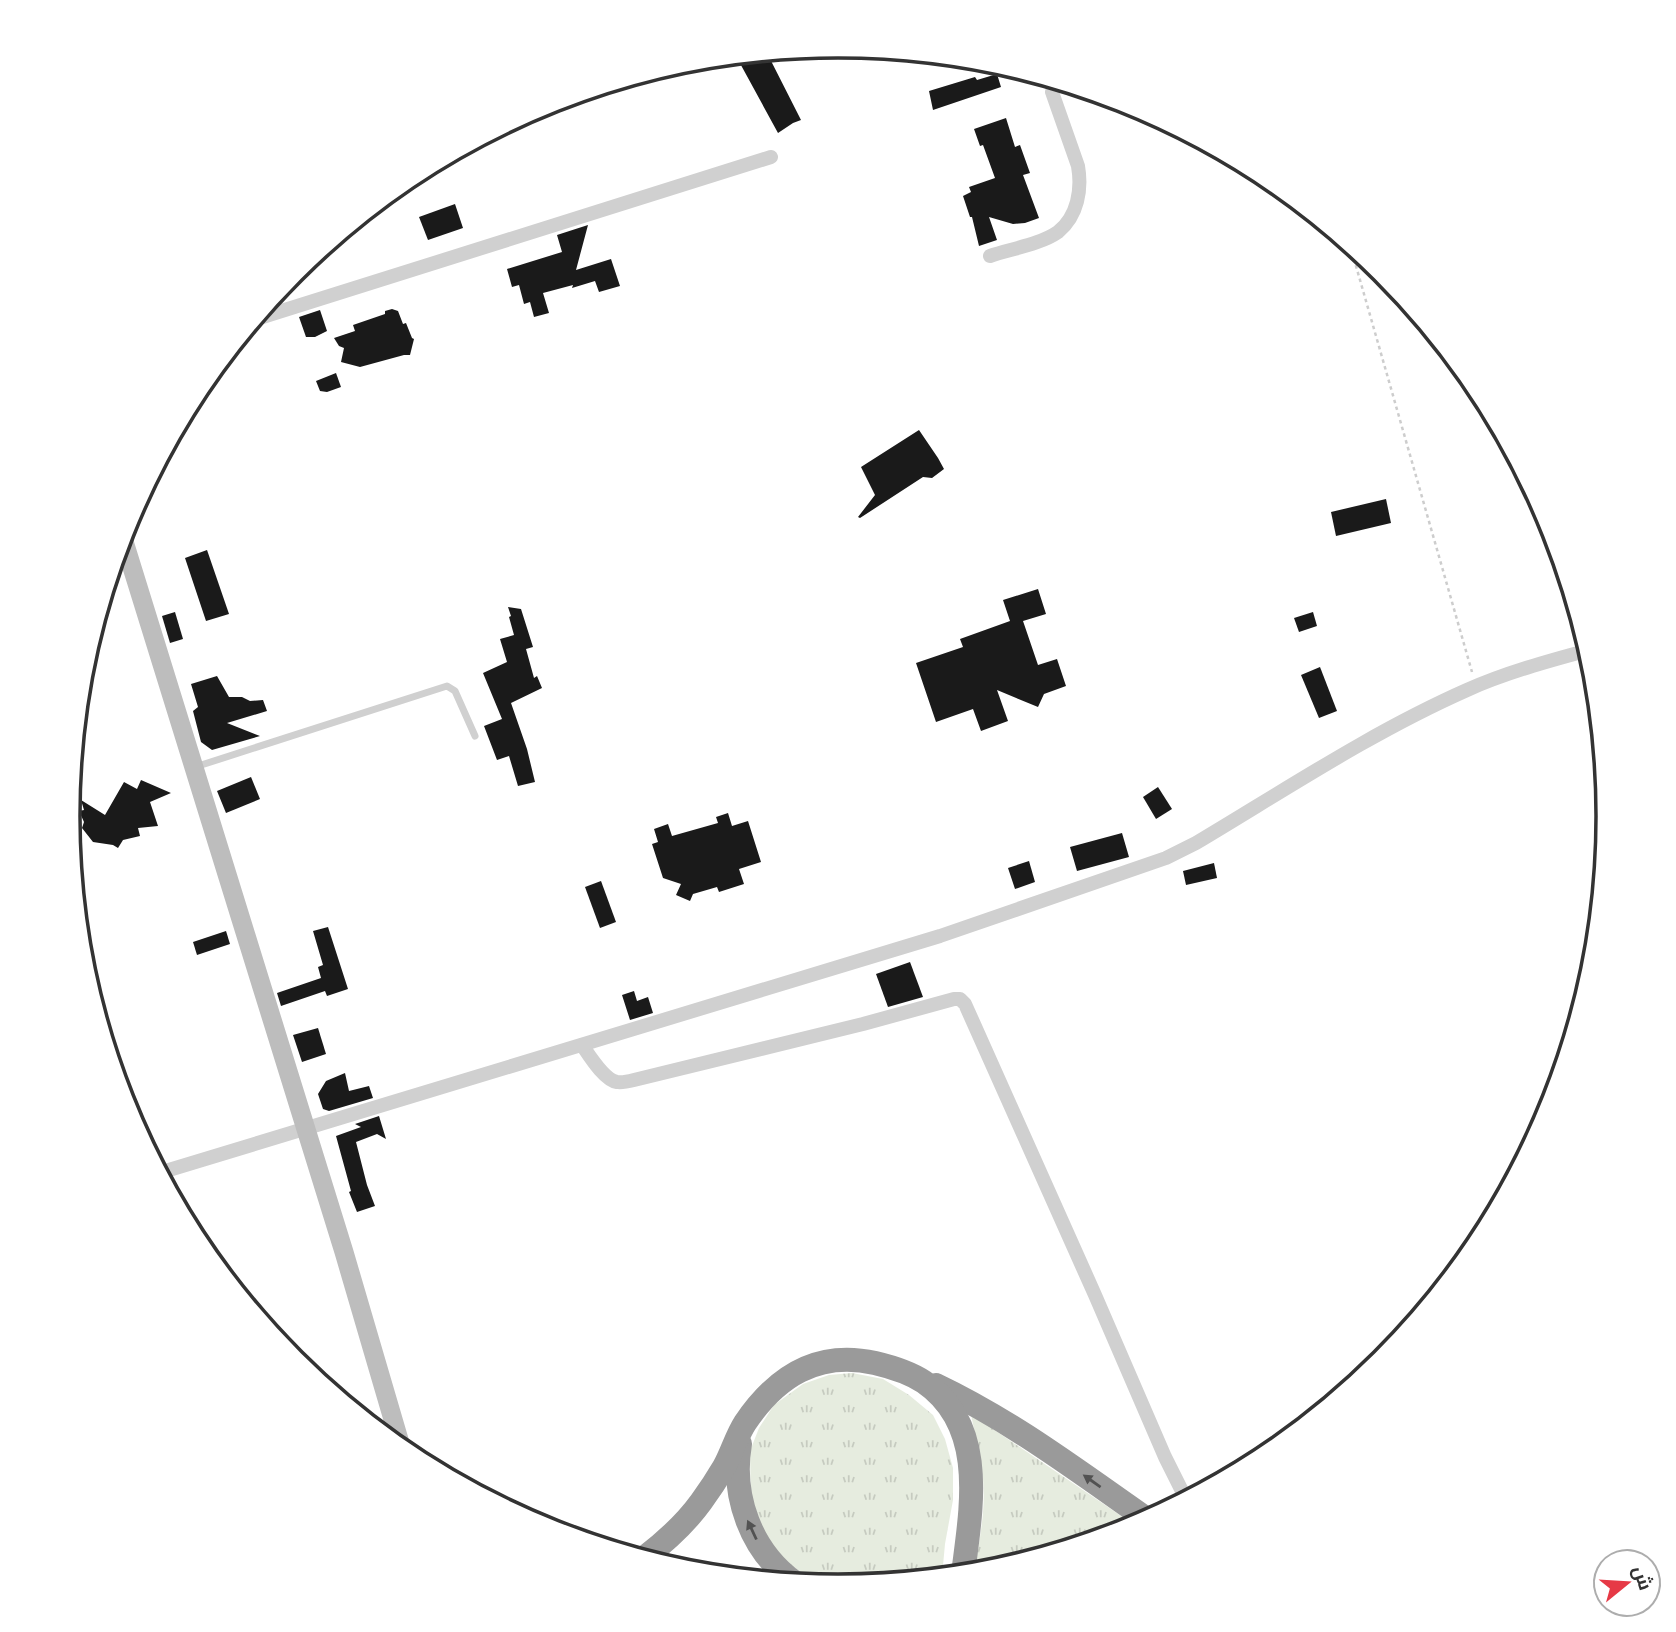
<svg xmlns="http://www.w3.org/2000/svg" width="1676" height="1632" font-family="Montserrat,Cairo,sans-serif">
  <defs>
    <pattern id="grass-tufts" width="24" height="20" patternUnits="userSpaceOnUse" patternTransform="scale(1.75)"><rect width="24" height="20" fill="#e6ecdf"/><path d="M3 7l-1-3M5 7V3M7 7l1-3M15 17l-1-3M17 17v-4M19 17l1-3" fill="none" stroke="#c6cbc0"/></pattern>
  </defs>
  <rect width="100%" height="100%" fill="#fff"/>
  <g fill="url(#grass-tufts)">
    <path d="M852 1373 883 1379 909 1395 933 1415 945 1439 953 1468V1500L945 1544 942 1576 889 1581H844L809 1577 790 1565 765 1540 751 1515 750 1451 759 1428 774 1405 803 1384 829 1375Z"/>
    <path d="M971 1414 1136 1526 988 1572 974 1573C979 1543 986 1510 983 1479 981 1457 975 1436 971 1414Z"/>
  </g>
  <g fill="#1a1a1a">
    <path d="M767 53 801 120 793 123 778 133 736 56Z"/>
    <path d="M997 74 1001 87 933 110 929 91 975 77 977 80Z"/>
    <path d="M1006 118 1015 147 1020 145 1030 173 1023 175 1039 218 1025 223 1013 224 989 217 997 240 979 246 972 217H970L963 196 971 192 969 187 995 178 983 145 980 146 974 129Z"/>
    <path d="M455 204 463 228 428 240 419 217Z"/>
    <path d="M588 225 576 270 611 259 620 286 599 292 595 281 572 288 573 285 543 293 549 313 534 317 530 302 524 304 519 285 512 287 507 269 562 252 557 235Z"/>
    <path d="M392 309 398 311 403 324 406 323 412 338 414 339 410 355H404L360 367 341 362 344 348 339 346 334 338 355 331 353 325 385 314V311Z"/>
    <path d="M320 310 327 331 315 337H306L299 317Z"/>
    <path d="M336 373 341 387 327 392 320 391 316 381Z"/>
    <path d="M919 430 938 458 944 469 932 478 923 477 860 518 858 517 875 495 861 467Z"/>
    <path d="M1386 499 1391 523 1336 536 1331 512Z"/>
    <path d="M207 550 229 614 206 621 185 558Z"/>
    <path d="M1038 589 1046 614 1023 621 1038 665 1057 659 1066 686 1044 694 1038 707 997 690 1008 721 981 731 973 709 936 722 916 663 963 647 960 639 1010 621 1003 600Z"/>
    <path d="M508 607 521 609 533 647 526 649 534 678 537 676 542 688 511 703 527 749 535 782 518 786 509 756 497 760 484 726 502 719 483 673 507 662 500 639 514 635 509 617 511 616Z"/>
    <path d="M175 612 183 639 170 643 162 616Z"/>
    <path d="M1313 612 1317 626 1299 632 1294 618Z"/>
    <path d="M1320 667 1337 711 1319 718 1301 675Z"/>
    <path d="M217 676 229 697H242L250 701 263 700 267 711 227 723 260 736 212 750 201 742 193 711 198 707 191 684Z"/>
    <path d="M251 777 260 799 226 813 217 791Z"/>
    <path d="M141 780 171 793 150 802 158 826 138 828 140 836 123 840 118 848 113 845 93 842 82 828 84 822 79 811 84 810 81 800 105 815 124 782 137 789Z"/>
    <path d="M1158 787 1172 809 1156 819 1143 797Z"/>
    <path d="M728 813 732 826 748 821 761 862 739 869 744 884 719 892 717 887 693 894 690 901 676 895 681 884 663 878 652 844 658 842 654 829 668 824 672 836 718 823 716 817Z"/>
    <path d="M1122 833 1129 857 1077 871 1070 847Z"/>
    <path d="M1029 861 1035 882 1015 889 1008 868Z"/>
    <path d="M1214 863 1217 878 1186 885 1183 871Z"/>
    <path d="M601 881 616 922 600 928 585 887Z"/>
    <path d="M328 927 348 989 327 996 325 991 281 1006 277 993 321 978 318 967 323 965 313 931Z"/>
    <path d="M226 931 230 944 197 955 193 942Z"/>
    <path d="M910 962 923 997 888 1007 876 974Z"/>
    <path d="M634 991 637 1001 648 997 653 1013 630 1020 622 995Z"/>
    <path d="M318 1028 326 1054 302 1062 293 1035Z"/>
    <path d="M345 1073 349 1091 369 1086 373 1098 329 1111 323 1109 318 1094 326 1081Z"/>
    <path d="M379 1116 386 1139 377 1134 356 1142 367 1185 375 1206 357 1212 349 1192 351 1191 336 1136 361 1127 355 1124Z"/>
  </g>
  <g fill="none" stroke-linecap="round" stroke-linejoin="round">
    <path stroke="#cdcdcd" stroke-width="2.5" stroke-dasharray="3.5 3.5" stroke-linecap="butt" d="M1350 245 1472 672"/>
    <path stroke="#d0d0d0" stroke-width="7" d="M195 767 447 686 455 691 475 736"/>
    <g stroke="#d0d0d0" stroke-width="14">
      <path d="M990 256C1011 249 1041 244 1058 232 1078 216 1082 189 1078 166L1052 92 1057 81"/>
      <path d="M253 320 771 157"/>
      <path d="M582 1045C589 1055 604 1080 617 1082 622 1083 630 1081 634 1080L863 1024 954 999H960L965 1004 1095 1295 1165 1457 1186 1499"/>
      <path d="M159 1173 940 936 1166 858 1196 843C1285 790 1372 732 1467 690 1505 673 1548 661 1589 650"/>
    </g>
    <path stroke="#bdbdbd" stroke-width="19" d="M122 535 344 1252 402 1450"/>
    <g stroke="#9a9a9a" stroke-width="24">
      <path d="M936 1385C1012 1421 1079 1472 1148 1520"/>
      <path d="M740 1444C731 1496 751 1551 794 1582"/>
      <path d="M644 1558C665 1542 685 1524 701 1502 709 1491 717 1479 724 1467 732 1453 736 1437 745 1423 776 1377 817 1350 875 1363 892 1367 909 1372 924 1382 988 1426 971 1509 963 1574"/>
    </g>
  </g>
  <defs><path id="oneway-solid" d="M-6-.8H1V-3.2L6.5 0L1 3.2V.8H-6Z" transform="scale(1.75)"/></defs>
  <g fill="#525252">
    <use href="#oneway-solid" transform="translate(1092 1481) rotate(-145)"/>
    <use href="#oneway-solid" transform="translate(752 1530) rotate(-115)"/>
  </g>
  <path d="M0 0H1676V1632H0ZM80 816a758 758 0 1 1 1516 0a758 758 0 1 1-1516 0Z" fill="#fff" fill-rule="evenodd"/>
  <path fill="none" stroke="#333" stroke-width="3.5" d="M80 816a758 758 0 1 1 1516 0a758 758 0 1 1-1516 0Z"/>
  <g transform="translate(1627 1583) rotate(72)"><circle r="33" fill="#ffffff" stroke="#adadad" stroke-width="2"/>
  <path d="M0-5L12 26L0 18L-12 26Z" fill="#e63946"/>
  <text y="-10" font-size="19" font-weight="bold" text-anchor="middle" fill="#333333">ش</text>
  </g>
</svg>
